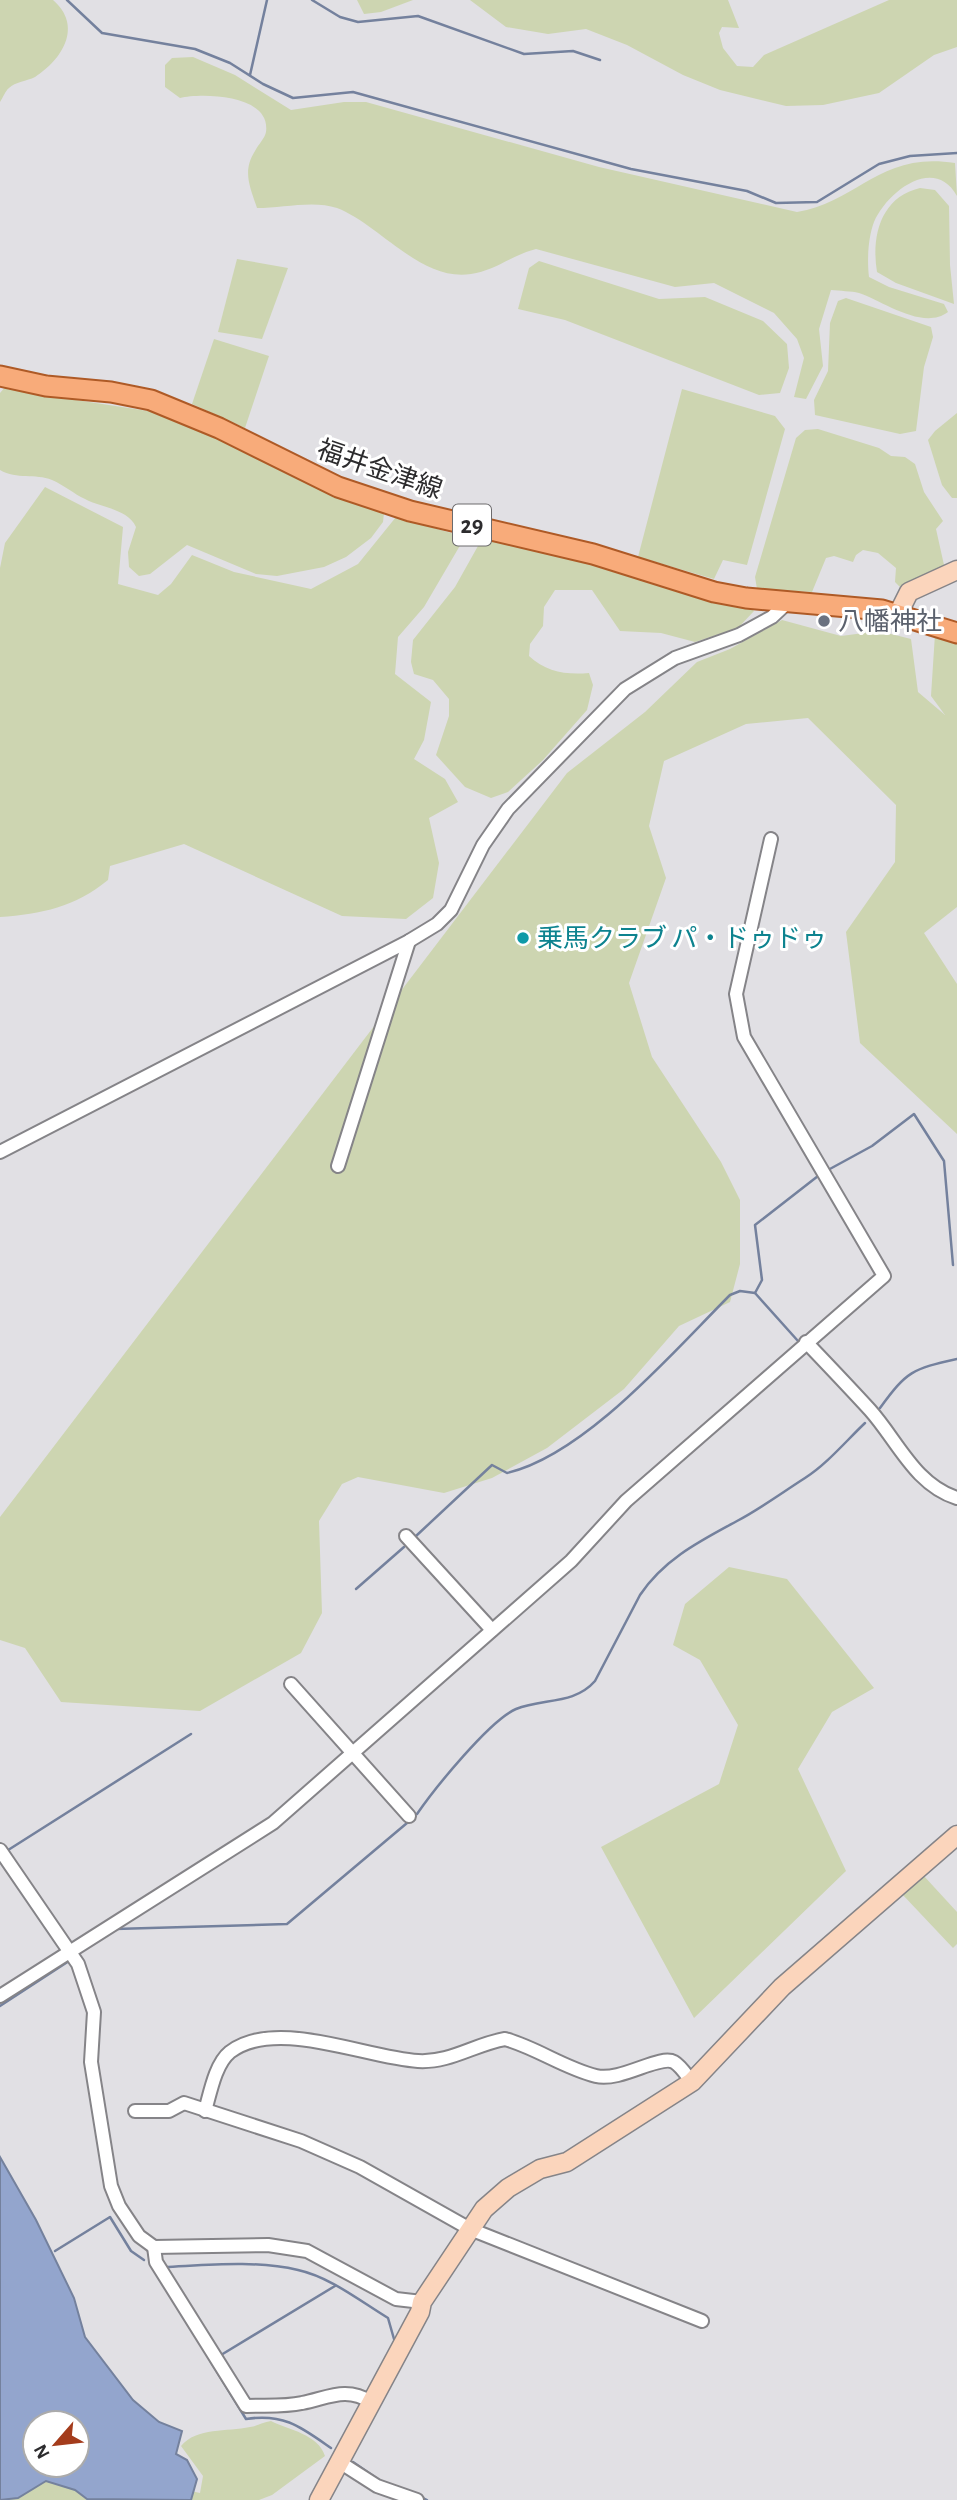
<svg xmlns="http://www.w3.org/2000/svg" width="957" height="2500" font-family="'Alegreya Sans','Noto Sans JP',sans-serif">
  <rect width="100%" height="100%" fill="#e1e0e4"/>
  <g fill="#cdd5b1">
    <path d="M0 0H53C83 26 63 59 35 77 27 81 15 82 9 88 5 91 3 98 0 102Z"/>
    <path d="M357 0H413L381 12 364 14Z"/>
    <path d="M470 0H728L739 28 722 27 719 33 723 48 737 66 753 67 764 55 889 0H957V47L934 55 879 93 823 105 786 106 720 90 683 75 627 45 586 29 548 34 506 27Z"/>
    <path d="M193 57 235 75 291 110 344 102H366L599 167 797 212C858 202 880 151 955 163L957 196C934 155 887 192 874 222 868 238 867 260 869 277L889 287 944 304 948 312C923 331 883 301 859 293 851 291 840 291 831 290L819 329 823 366 806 399 794 397 804 358 797 339 774 313 714 283 675 287 536 249C512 255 495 271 471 274 421 282 379 224 337 208 314 200 282 208 257 208 250 187 242 171 255 151 258 145 265 138 266 132 271 94 202 93 180 98L165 87V65L172 58Z"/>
    <path d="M920 188 935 190 949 206 950 265 954 304 896 283 877 272C871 236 881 197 920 188Z"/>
    <path d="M237 259 288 268 262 339 218 332Z"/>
    <path d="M539 261 659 299 705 297 763 321 787 344 789 368 780 393 759 395 565 320 518 309 529 268Z"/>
    <path d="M846 298 931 327 933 337 924 367 916 431 900 434 815 415 814 400 828 371 830 323 838 301Z"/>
    <path d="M214 339 269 356 245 428 192 404Z"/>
    <path d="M6 386 50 396 161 413 211 432 340 498 384 513 383 522 371 538 346 557 324 567 277 576 256 574 187 545 150 574 139 576 129 567 128 552 136 527C128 509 102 508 85 499 74 494 64 485 52 480 35 473 17 480 0 470V393Z"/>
    <path d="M682 389 775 416 785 429 747 565 723 560 714 579 638 557Z"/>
    <path d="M957 413V498H952L942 485 928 440 935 431Z"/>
    <path d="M818 429 879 448 891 456 905 457 915 464 924 492 943 521 936 529 944 565 900 587 895 582 896 568 878 553 863 550 856 555 853 562 834 556 826 558 812 592 757 589 755 577 796 438 805 430Z"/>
    <path d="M45 487 123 527 118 584 158 595 171 584 192 555 234 572 311 589 358 564 396 517 465 537 424 607 398 637 395 674 431 702 424 740 414 759 445 779 458 802 429 818 439 863 433 898 406 919 342 916 184 844 110 866 108 880C75 907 42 914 0 917V568L5 543Z"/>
    <path d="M483 537 558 552 748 605 754 611 738 628 695 642 661 633 620 631 592 590H555L544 607 543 626 530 644 529 656C546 672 566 675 589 673L593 685 587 710 543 760 508 792 491 798 465 787 436 755 449 716V699L433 680 414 674 411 662 413 640 455 587Z"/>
    <path d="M782 620 841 636 879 631 911 639 918 692 945 715 931 696 935 634 957 641V907L924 933 957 984V1134L860 1043 846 932 895 862 896 805 808 718 746 724 664 761 649 826 666 878 629 983 652 1057 721 1162 740 1200V1264L730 1302 679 1326 624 1389 547 1448 492 1478 444 1493 358 1477 342 1484 319 1521 322 1613 301 1653 200 1711 61 1702 25 1648 0 1640V1517L567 773 645 712 697 662 730 649Z"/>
    <path d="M729 1567 787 1579 874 1688 832 1712 798 1769 846 1871 694 2018 601 1847 719 1784 738 1725 700 1660 673 1645 685 1604Z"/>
    <path d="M923 1875 957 1912V1944L953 1948 902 1894Z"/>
    <path d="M271 2421C289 2430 318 2434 325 2456L272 2495 259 2500H0L35 2465H73L200 2493 203 2476 181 2446C197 2427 227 2432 250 2427 258 2426 263 2422 271 2421Z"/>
  </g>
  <path fill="#93a5cd" stroke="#74819d" stroke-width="2" fill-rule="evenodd" d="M0 2157 36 2220 74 2298 85 2337 133 2400 159 2422 182 2431 176 2454 187 2460 197 2479 191 2500 87 2499 75 2490 46 2481 18 2498 0 2500ZM35 2423H77V2465H35Z"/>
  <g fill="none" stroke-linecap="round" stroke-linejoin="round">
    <g stroke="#74819d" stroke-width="2.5">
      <path d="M67 0 102 33 195 49 230 63 263 84 293 98 353 92 631 169 747 191 776 203 817 202 879 164 910 156 957 153"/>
      <path d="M312 0 340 17 358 22 418 16 524 54 573 51 600 60"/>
      <path d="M250 75 267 0"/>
      <path d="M828 1170 872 1146 914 1114 944 1161 953 1265"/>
      <path d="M755 1293 798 1341"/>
      <path d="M880 1408C907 1371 912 1369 957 1359"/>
      <path d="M416 1536 492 1465 507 1473C585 1455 674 1351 730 1295L740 1291 755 1293 762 1280 755 1225 818 1176"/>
      <path d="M356 1589 404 1547"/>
      <path d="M417 1814C435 1788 490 1720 516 1709 543 1698 574 1705 595 1681L640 1595C664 1559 700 1541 737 1521 760 1509 783 1492 805 1478 827 1464 846 1441 865 1423"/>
      <path d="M5 1852 191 1734"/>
      <path d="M115 1929 287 1924 407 1823"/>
      <path d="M0 2006 69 1961"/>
      <path d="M55 2251 110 2217 131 2251 144 2260"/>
      <path d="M164 2267C208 2265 255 2260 298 2270 330 2277 360 2301 388 2318L394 2339"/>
      <path d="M221 2355 335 2286"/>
      <path d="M211 2362 246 2419C284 2413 301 2427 331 2448"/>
      <path d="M353 2462 382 2482"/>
      <path d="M421 2497 427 2500"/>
    </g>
    <g stroke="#858488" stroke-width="16">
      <g id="street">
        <path d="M0 1152 409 941 437 924 451 910 483 845 508 809 625 689 675 658 739 635 772 617 788 602"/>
        <path d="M338 1166 409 941"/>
        <path d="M806 1342C827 1364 849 1387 870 1410 897 1440 915 1485 957 1498"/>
        <path d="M406 1536 492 1630"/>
        <path d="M291 1684 409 1816"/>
        <path d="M0 1850 78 1964 94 2012 91 2062 111 2186 119 2206 139 2236 154 2247 268 2245 307 2251 396 2299 422 2302"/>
        <path d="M0 1996 273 1823 571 1561 626 1501 884 1276 744 1037 736 994 771 839"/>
        <path d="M135 2111H169L184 2103 301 2141 360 2167 470 2229 702 2321"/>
        <path d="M205 2111C210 2094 215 2064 230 2052 276 2017 366 2058 418 2061 450 2063 475 2044 505 2039 537 2048 564 2068 596 2076 621 2082 660 2054 674 2062 681 2066 687 2076 692 2082"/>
        <path d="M154 2247 156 2262 246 2406C264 2405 284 2407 302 2403 328 2398 346 2386 371 2402"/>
        <path d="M341 2463 377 2486 417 2500"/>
      </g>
    </g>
    <g stroke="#858488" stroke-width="21">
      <g id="secondary">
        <path d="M898 614 909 592 957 570"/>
        <path d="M319 2500 420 2312 422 2302 484 2209 508 2188 540 2169 567 2162 692 2082 782 1987 957 1835"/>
      </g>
    </g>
    <g stroke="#ae5a26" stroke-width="23">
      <path id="primary" d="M0 376 46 386 111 392 151 400 219 428 338 487 410 511 593 554 714 592 746 598 882 610 957 633"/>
    </g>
    <use href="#street" stroke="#fff" stroke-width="12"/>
    <use href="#secondary" stroke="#fbd5bc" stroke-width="18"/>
    <use href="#primary" stroke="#f8ab7a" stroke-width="19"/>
  </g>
  <circle fill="#6b7280" stroke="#fff" stroke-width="2.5" cx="824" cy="621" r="7"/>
  <circle fill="#0f9aa8" stroke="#fff" stroke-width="2.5" cx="523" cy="938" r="7"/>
  <g text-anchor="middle" stroke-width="6" stroke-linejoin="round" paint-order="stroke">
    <rect fill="#fff" stroke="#6c6b6d" stroke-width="2" x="453" y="504.5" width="38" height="41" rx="5"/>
    <g font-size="24" font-weight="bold" fill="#2d2c2e">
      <text x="472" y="533">29</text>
    </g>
    <g font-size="26" fill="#2d2c2e" stroke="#fff">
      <text transform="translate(380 469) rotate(19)" y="9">福井金津線</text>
    </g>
    <g font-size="26" fill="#5b616d" stroke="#fff" text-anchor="start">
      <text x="838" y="630">八幡神社</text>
    </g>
    <g font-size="26" fill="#0d838f" stroke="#fff" text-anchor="start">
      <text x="537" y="947">乗馬クラブ パ・ドゥドゥ</text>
    </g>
  </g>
  <g transform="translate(56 2444) rotate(242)"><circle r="33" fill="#ffffff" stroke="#ababab" stroke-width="2"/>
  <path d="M0-5L12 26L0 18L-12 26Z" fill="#a43c1c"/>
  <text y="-10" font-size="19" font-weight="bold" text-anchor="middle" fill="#2d2c2e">N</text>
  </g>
</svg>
